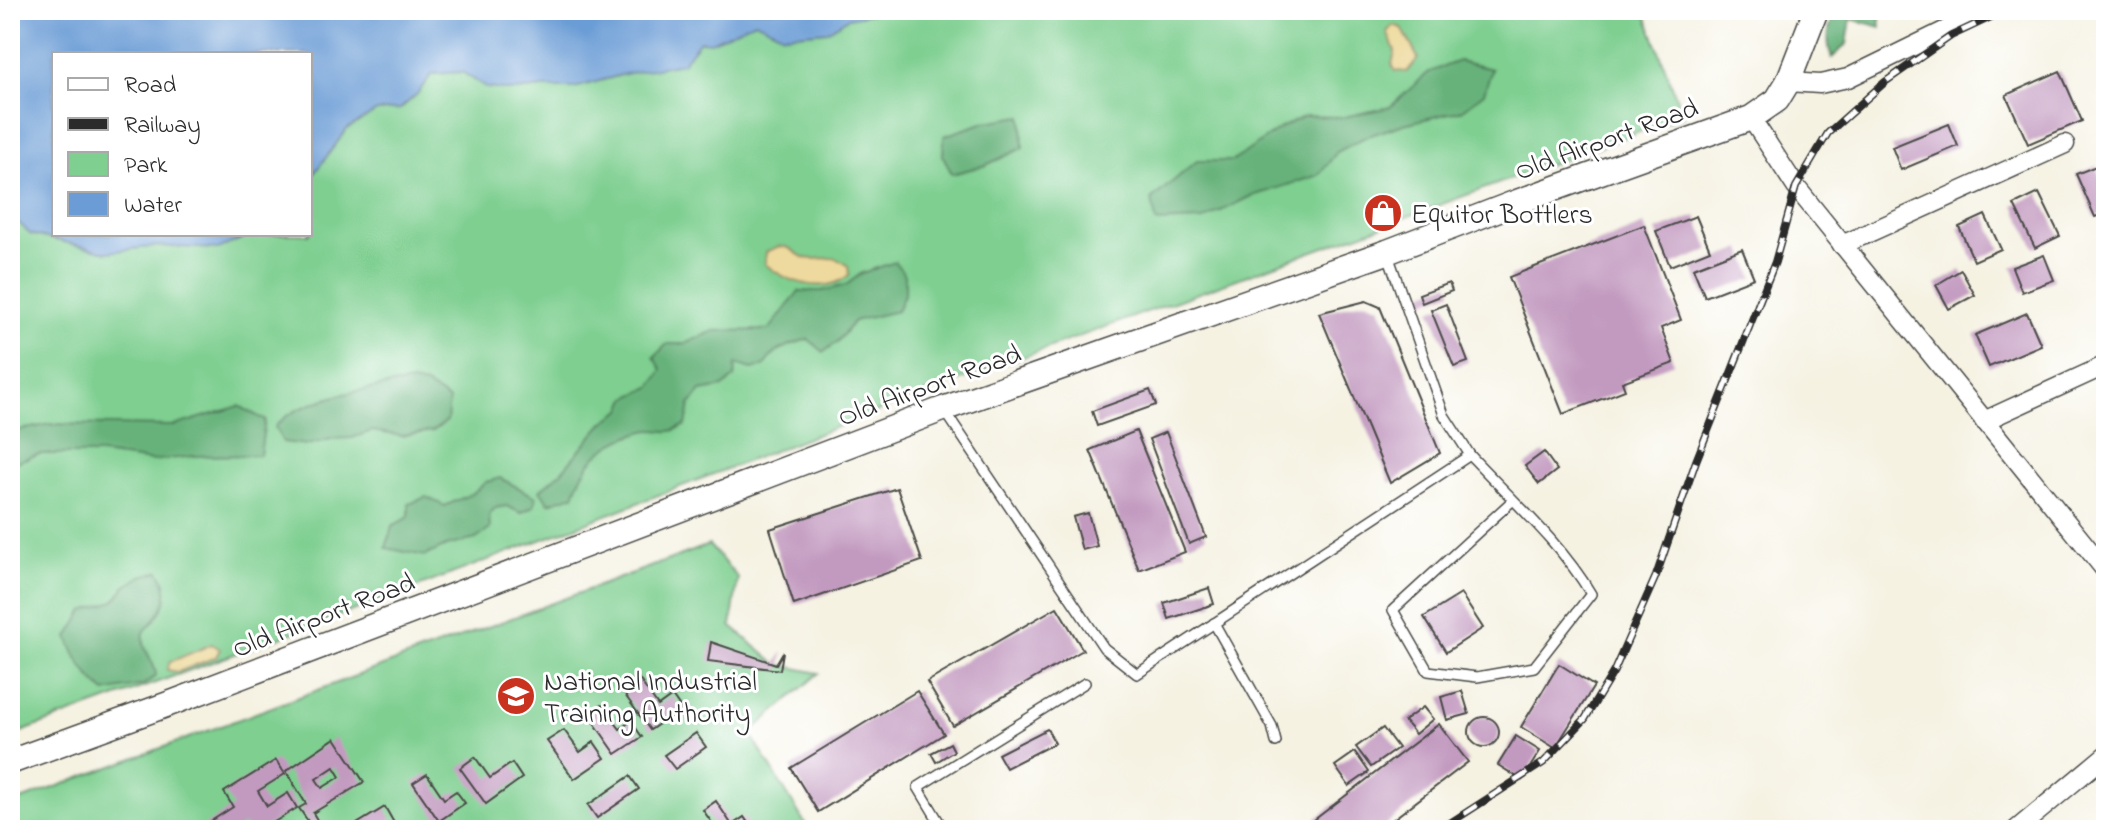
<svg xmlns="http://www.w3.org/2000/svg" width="2116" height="840" font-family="'Indie Flower',sans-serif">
  <rect width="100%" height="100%" fill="#fff"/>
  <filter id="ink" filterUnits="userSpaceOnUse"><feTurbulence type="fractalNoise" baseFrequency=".0125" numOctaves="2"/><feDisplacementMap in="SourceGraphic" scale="16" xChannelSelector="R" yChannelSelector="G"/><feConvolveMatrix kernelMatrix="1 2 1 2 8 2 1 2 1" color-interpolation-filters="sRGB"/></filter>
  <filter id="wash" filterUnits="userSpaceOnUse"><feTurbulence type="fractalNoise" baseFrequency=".006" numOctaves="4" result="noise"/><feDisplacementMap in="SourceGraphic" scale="32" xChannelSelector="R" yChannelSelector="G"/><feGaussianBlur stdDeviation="1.8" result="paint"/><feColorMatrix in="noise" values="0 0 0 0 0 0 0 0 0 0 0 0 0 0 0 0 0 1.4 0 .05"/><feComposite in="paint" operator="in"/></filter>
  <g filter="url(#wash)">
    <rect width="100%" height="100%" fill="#f5f2e2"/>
    <g fill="#7ecf90" stroke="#547d5e" stroke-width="2">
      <path d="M874 10H1644L1683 116 944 386 407 591 10 736V214L30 234 107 252 158 246 218 249 253 234H310V179L347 129 377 111 400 109 417 94 432 74 462 72 487 88 515 91 544 88H574L625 74 700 41 756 21 784 35 827 31 848 18 873 13Z"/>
      <path d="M709 545 738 578 731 626 776 664 819 673 750 733 809 830H10V804Z"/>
    </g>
    <g fill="#66b27a" stroke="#486e52" stroke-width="2">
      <path d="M1838 10H1880L1881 27 1851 19 1847 44 1832 58C1826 42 1827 24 1838 10Z"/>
      <path d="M1459 61 1492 69 1484 93 1462 110 1404 124 1365 137 1337 152 1319 175 1249 197 1203 220 1156 222 1152 199 1197 161H1233L1282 127 1305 116 1344 117 1390 107 1429 72Z"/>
      <path d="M1022 116 1023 148 986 165 952 174 943 156 944 136 985 122Z"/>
      <path d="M895 262 905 275V292L897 311 854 321 837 342 824 352 808 339C790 345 774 349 764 366L752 369 736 364 735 377 723 387 701 391 690 405 686 425C664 435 671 430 651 430 645 430 638 433 632 435 601 445 584 464 574 495L549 503 540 490 561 472 604 422 622 410 627 398 651 387 662 370 654 357 667 344H684L714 331 769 330 799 291H822L846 285 862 273Z"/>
      <path d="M412 382 426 385 449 400 447 421 433 431 402 436 372 431 352 438 331 439 307 445 283 442 275 427C297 398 376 387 412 382Z"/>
      <path d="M239 406 265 420 260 455 194 456 152 461 100 454H39L10 464V432L51 424 174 426Z"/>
      <path d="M500 478 536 497 534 506 521 513 507 506 495 508 489 515 490 529 476 539 446 546 425 556 386 548 392 526 409 517V504L426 497 445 506 473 493 486 482Z"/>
      <path d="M159 571C172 591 167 605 152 623 150 625 145 630 144 633 140 650 156 661 156 676L143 685 105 692C87 676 76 660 68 637L84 611 114 601 125 587 142 576Z"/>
    </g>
    <g fill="#eeda9e" stroke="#8c8264" stroke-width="2">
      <path d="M1393 25 1402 28 1418 58 1407 72 1395 71 1392 64 1395 51 1387 32Z"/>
      <path d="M779 246C791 246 793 252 803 257 818 264 831 250 848 266L849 275C825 296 786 282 765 264L766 252Z"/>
      <path d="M212 644 220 649 216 657 178 672 167 670 170 662Z"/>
    </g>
    <path fill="#6b9cd5" stroke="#4b6480" stroke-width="2" d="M10 10H874V13L848 18 827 31 784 35 755 21 711 42 700 41 682 63 625 74 574 88H544L515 91 487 88 462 72 432 74 417 94 400 109 377 111 347 129 310 179V54H54V234H253L218 249 158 246 107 252 30 234 10 214Z"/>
    <g id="blocks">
      <g fill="#c29ac0" fill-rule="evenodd">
        <path d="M2060 71 2082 121 2028 144 2006 95Z"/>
        <path d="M1949 124 1958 146 1901 170 1892 147Z"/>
        <path d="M2096 166 2106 190V213L2095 217 2076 174Z"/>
        <path d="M2039 193 2060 236 2035 248 2014 205Z"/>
        <path d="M1985 215 2001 249 1974 261 1959 227Z"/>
        <path d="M1696 216 1710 250 1670 266 1656 231Z"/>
        <path d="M1644 225 1681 320 1661 328 1674 363 1622 382 1625 390 1563 414 1509 277Z"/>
        <path d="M1742 249 1754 278 1705 297 1693 268Z"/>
        <path d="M2044 255 2054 280 2022 292 2012 267Z"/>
        <path d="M1961 270 1975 295 1949 309 1936 285Z"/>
        <path d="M1449 283 1452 291 1422 303 1419 294Z"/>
        <path d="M1366 301 1380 307 1440 453 1390 483 1319 313Z"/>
        <path d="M1446 304 1468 362 1454 367 1431 310Z"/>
        <path d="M2027 313 2041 345 1989 367 1975 335Z"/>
        <path d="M1150 390 1156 405 1097 426 1092 411Z"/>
        <path d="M1136 431 1185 552 1139 570 1090 450Z"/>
        <path d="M1166 432 1206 537 1189 544 1149 439Z"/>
        <path d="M1544 452 1557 470 1539 484 1525 466Z"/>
        <path d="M897 488 922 561 794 605 770 529Z"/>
        <path d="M1088 513 1097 546 1082 550 1073 517Z"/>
        <path d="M1209 588 1214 604 1169 619 1164 603Z"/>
        <path d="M1461 594 1483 628 1446 652 1424 617Z"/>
        <path d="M1057 607 1083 650 953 726 927 682Z"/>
        <path d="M711 642 776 664 783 652 780 670 708 661Z"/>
        <path d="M1559 664 1594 686 1555 748 1521 727Z"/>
        <path d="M637 676 658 706 672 696 681 709 650 730 620 688Z"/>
        <path d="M917 691 944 734 818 812 791 768Z"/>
        <path d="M1462 691 1469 714 1447 720 1441 697Z"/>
        <path d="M602 705 620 729 631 721 642 737 616 754 588 714Z"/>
        <path d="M1423 707 1433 719 1415 734 1404 721Z"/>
        <circle cx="1484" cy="732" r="15"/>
        <path d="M1439 724 1468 762 1379 830H1301Z"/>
        <path d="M1383 728 1398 748 1371 767 1356 747Z"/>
        <path d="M1047 729 1055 743 1006 768 998 754Z"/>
        <path d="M564 730 580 752 594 742 605 758 574 779 547 741Z"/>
        <path d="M696 733 706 747 675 769 664 755Z"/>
        <path d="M1516 736 1540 751 1522 780 1498 765Z"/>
        <path d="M335 738 364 782 313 813 323 830H314L299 808 306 804 286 771ZM334 767 340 777 322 788 316 779Z"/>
        <path d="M950 743 954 751 936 762 931 753Z"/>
        <path d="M1355 752 1369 772 1349 786 1335 766Z"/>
        <path d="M475 757 490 778 512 763 522 778 486 804 460 768Z"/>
        <path d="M276 760 285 774 258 791 267 806 288 793 297 808 261 830H248L244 824 234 830H197L233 807 224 792Z"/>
        <path d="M427 774 444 799 456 791 465 803 439 821 413 783Z"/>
        <path d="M630 776 639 789 597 818 588 805Z"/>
        <path d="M716 801 732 825 744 817 753 830H717L703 810Z"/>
        <path d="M385 807 398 830H390L387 826 383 830H347Z"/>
      </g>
    </g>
  </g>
  <g filter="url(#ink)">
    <use href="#blocks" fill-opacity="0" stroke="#494946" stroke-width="2"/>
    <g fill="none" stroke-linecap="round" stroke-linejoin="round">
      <g stroke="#494946" stroke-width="12">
        <g id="service">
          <path d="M1387 252 1444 415 1470 455"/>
          <path d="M945 411 1104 648 1137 674 1470 455C1510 498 1561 543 1591 594L1534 667 1477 677 1428 671 1393 610 1512 501"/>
          <path d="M1214 623 1272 726 1276 742"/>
          <path d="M944 830 918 787 1085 683"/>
        </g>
      </g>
      <g stroke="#494946" stroke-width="21">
        <g id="minor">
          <path d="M1788 82 1820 84 1848 78 1987 10"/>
          <path d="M1751 118 1796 187 2106 571"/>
          <path d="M1842 245 2065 144"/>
          <path d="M1984 421 2106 365"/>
          <path d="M2016 830 2106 755"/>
        </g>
      </g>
      <g stroke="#494946" stroke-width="27">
        <path id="secondary" d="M10 762 174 702 943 409 1387 252 1517 202 1751 118 1777 100 1788 82 1816 10"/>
      </g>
      <use href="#service" stroke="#fff" stroke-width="9"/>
      <use href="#minor" stroke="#fff" stroke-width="18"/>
      <use href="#secondary" stroke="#fff" stroke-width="24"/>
      <g stroke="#2b2b2b" stroke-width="8">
        <path id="rail" d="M1439 830 1543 763 1585 719 1614 671 1656 576 1696 461 1775 262 1796 187 1828 133 1885 82 1951 36 2006 10"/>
      </g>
      <use href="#rail" stroke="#fff" stroke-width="5" stroke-dasharray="15" stroke-linecap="butt"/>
    </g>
  </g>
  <defs>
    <g id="shop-disc" transform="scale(2)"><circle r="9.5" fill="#c8321e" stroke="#fff"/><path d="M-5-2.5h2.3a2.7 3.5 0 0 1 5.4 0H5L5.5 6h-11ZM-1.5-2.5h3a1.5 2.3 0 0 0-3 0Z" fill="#fff"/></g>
    <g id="university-disc" transform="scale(2)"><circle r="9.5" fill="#c8321e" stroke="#fff"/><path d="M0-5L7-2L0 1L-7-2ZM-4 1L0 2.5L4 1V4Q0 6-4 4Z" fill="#fff"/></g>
  </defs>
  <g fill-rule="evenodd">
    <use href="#shop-disc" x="1383" y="213"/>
    <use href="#university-disc" x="516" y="696"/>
  </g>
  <g text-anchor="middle" stroke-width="6" stroke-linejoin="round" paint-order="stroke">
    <g font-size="28" fill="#2b2b2b" stroke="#fff">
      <text transform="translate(1606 138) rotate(-20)" y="10">Old Airport Road</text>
      <text transform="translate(929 384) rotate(-20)" y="10">Old Airport Road</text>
      <text transform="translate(323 614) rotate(-21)" y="10">Old Airport Road</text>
    </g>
    <g font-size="28" fill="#2b2b2b" stroke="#fff" text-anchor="start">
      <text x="1411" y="223">Equitor Bottlers</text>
      <text x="544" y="690">National Industrial<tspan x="544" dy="32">Training Authority</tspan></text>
    </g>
  </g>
  <rect width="2116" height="840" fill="none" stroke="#fff" stroke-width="40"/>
  <rect x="52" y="52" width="260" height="184" fill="#ffffff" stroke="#aaaaaa" stroke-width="2"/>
  <rect x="68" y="78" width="40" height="12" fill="#ffffff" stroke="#aaaaaa" stroke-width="2"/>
  <text x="124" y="92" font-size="24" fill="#2b2b2b">Road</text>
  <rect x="68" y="118" width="40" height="12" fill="#2b2b2b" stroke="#aaaaaa" stroke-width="2"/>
  <text x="124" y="132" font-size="24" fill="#2b2b2b">Railway</text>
  <rect x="68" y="152" width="40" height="24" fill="#7ecf90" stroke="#aaaaaa" stroke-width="2"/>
  <text x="124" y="172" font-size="24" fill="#2b2b2b">Park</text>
  <rect x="68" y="192" width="40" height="24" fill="#6b9cd5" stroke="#aaaaaa" stroke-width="2"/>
  <text x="124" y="212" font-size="24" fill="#2b2b2b">Water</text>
</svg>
